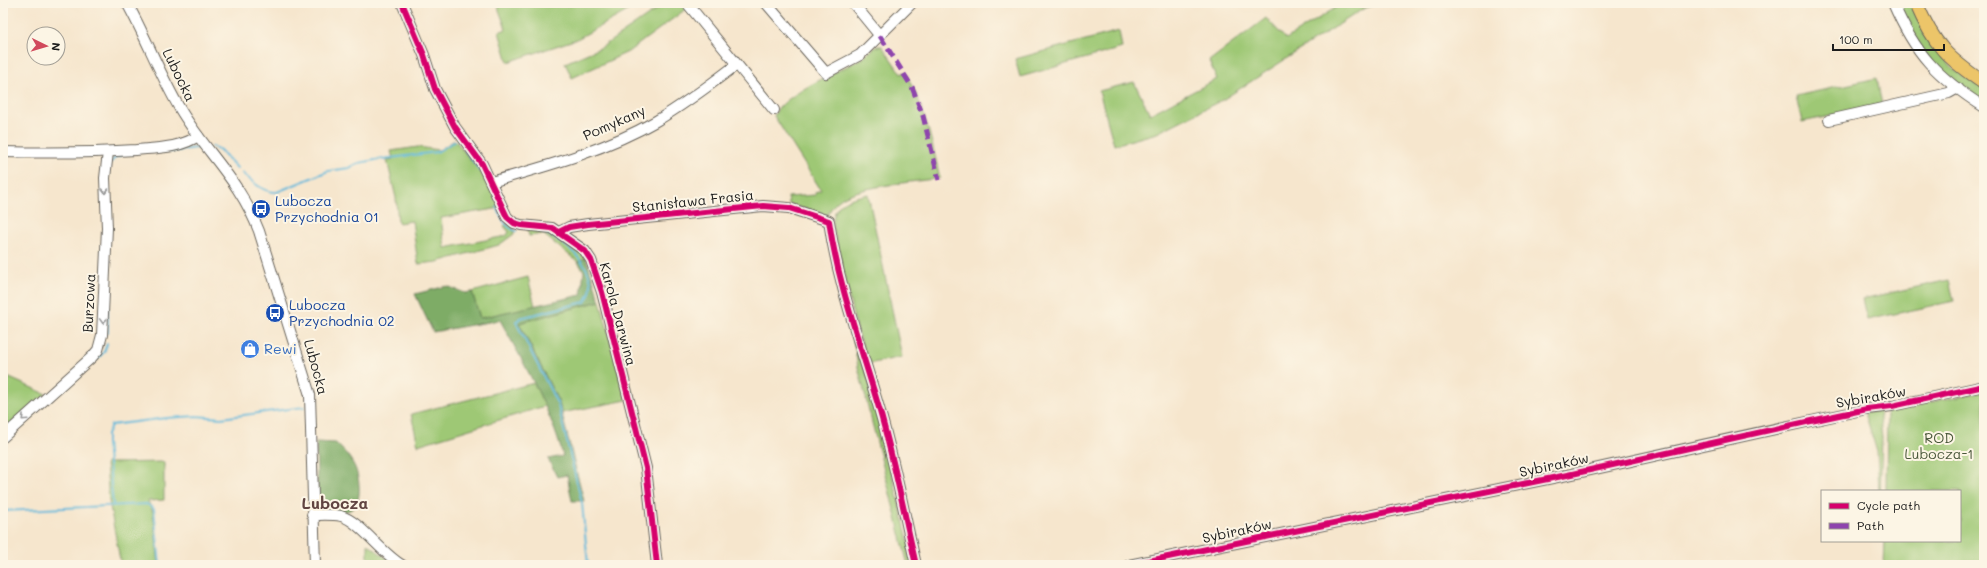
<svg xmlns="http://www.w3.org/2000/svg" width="1987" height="568" font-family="Mali,sans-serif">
  <rect width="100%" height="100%" fill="#fcf5e5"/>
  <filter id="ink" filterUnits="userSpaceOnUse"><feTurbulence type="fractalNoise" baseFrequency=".025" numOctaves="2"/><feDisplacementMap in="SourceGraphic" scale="8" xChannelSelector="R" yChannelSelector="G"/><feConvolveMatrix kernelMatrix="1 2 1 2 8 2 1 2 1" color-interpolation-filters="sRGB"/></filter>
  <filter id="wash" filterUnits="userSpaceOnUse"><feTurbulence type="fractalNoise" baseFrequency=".012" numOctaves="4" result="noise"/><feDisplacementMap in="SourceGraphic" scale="16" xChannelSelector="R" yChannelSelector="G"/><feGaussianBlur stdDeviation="0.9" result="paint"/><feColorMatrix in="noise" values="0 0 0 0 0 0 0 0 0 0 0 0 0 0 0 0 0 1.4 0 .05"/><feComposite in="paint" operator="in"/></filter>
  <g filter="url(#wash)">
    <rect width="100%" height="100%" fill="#f6e6cd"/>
    <g fill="#9ec874" stroke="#5d7248">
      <path d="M498 3H567L569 6 576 3H638L624 13 577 39 508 62 499 32 506 29 499 10Z"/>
      <path d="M666 3H681L686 9 628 52 572 78 565 63 602 47Z"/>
      <path d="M1343 3H1380L1363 9 1224 99 1157 133 1114 145 1099 91 1134 82 1150 114 1217 79 1209 61 1266 18 1286 39Z"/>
      <path d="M1896 3H1910L1937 51 1954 70 1984 89V104L1926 58Z"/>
      <path d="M1119 31 1122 48 1020 77 1015 59Z"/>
      <path d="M877 46H882L901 74 905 72C925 108 931 138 940 178 916 182 854 186 838 201 833 205 830 210 827 216L789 204 788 197 816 195 815 192 821 190 774 116C782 94 841 71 862 58 867 54 872 50 877 46Z"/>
      <path d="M1877 78 1882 105 1802 122 1796 96Z"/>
      <path d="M455 140 489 183 500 208 441 218 445 248 506 236 509 232 504 226 508 222 514 226V234L499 245 437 262 418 264 412 221 398 223 396 198 387 160 393 159 391 151 418 147 439 150Z"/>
      <path d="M868 194 902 357 868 364 853 315 833 227C832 202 847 199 868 194Z"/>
      <path d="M527 228 558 233 561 241 571 240 586 258 578 262 543 234 529 236Z"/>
      <path d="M528 277 535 306 480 318 472 292Z"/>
      <path d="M1949 280 1954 301 1867 320 1862 299Z"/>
      <path d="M600 301 627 400 561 413 559 403 519 323Z"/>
      <path d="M850 321 871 386 914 565H908L858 367Z"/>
      <path d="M3 375 46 394 3 435Z"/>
      <path d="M534 383 545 406 418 445 411 414Z"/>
      <path d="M1984 391V565H1884L1885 541H1960V491H1886L1887 411Z"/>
      <path d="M1879 410 1882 438 1880 491H1879L1877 452 1865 413Z"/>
      <path d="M164 462V500L148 501 153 512 159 565H121L109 501 106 463Z"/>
      <path d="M368 544 395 565H368Z"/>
    </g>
    <g fill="#7eac66" stroke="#4d6441">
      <path d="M586 258 600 301 519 323 559 403 584 501H572L567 475 557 477 548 459 563 456C550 408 524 364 500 320L433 332 415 294 447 286 465 293 472 292 480 318 581 295 584 271 578 262Z"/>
      <path d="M316 442 336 443C344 451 352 459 356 470 362 489 362 516 336 511 329 510 324 509 318 506Z"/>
    </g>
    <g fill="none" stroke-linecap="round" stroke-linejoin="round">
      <g stroke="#5eb9dc" stroke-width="2">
        <path d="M212 146 220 150 237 168"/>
        <path d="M465 150 480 171"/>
        <path d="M169 152 196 148H200L205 152"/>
        <path d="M111 162 116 157 122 155"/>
        <path d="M242 173C252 181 263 193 277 192L328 171 349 168 359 163 375 160 437 152 455 141"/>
        <path d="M497 207C501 217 505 227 516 231"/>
        <path d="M544 232C566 242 606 274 585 302L520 318 516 322 558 405 582 503 588 565"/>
        <path d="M108 333V306"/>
        <path d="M97 359 104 352 107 344"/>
        <path d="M113 505 107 443V435L111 425 167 418 196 416 221 418 304 407"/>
        <path d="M3 511 147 504 154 509 160 565"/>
        <path d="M409 565 411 564 414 565"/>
      </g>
    </g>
  </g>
  <g filter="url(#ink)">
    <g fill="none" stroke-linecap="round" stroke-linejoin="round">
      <g stroke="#68635a" stroke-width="12">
        <g id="minor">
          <path d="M127 3C146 37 160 75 180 109 206 153 240 180 259 231L310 395 315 565"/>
          <path d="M402 3 424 55 435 89 455 127 482 164 507 217 514 223 521 225 552 228 585 251 591 260 602 292 646 468 657 565"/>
          <path d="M687 3 774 110"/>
          <path d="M766 3 826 73 860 55 912 3"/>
          <path d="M853 3 880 36"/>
          <path d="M1893 3C1915 54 1937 77 1984 107"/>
          <path d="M1829 120 1949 93 1958 88"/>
          <path d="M3 152C48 153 91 153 136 150 156 148 181 148 198 136"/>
          <path d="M491 182C547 166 606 150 656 121 685 104 710 85 736 65"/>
          <path d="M559 232 569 227 588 224 763 206 789 208 829 221C838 285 861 346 879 408 894 459 904 513 916 565"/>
          <path d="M3 437 92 357 98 350 102 335 107 228 105 178 108 152"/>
          <path d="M312 515C321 515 332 514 341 516 360 521 382 554 402 565"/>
          <path d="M1129 565 1572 474 1811 421 1867 409 1892 406 1984 386"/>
        </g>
      </g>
      <g stroke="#68635a" stroke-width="15">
        <path id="major" d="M1916 3C1934 45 1947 58 1984 83"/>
      </g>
      <use href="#minor" stroke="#fff" stroke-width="10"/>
      <use href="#major" stroke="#ecc569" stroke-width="13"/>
      <path stroke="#8e44ad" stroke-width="5" stroke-dasharray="10 5" stroke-linecap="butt" d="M880 36 912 87 923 116 939 180"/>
      <g stroke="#fcf5e5" stroke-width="8">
        <g id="cycleway">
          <path d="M402 3 424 55 435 89 455 127 482 164 507 217 514 223 521 225 552 228 585 251 591 260 602 292 646 468 657 565"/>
          <path d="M559 232 569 227 588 224 763 206 789 208 829 221C838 285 861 346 879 408 894 459 904 513 916 565"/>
          <path d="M1129 565 1572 474 1811 421 1867 409 1892 406 1984 386"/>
        </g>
      </g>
      <use href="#cycleway" stroke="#d6006c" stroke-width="6"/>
    </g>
    <defs><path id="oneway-chevron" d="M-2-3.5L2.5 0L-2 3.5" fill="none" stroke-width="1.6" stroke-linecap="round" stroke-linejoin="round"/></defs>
    <g stroke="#999">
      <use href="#oneway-chevron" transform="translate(105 191) rotate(90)"/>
      <use href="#oneway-chevron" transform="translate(103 321) rotate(92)"/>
      <use href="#oneway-chevron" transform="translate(24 418) rotate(137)"/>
    </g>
  </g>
  <defs>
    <g id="bus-disc" transform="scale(1)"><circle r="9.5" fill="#1a4fb4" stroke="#fcf5e5"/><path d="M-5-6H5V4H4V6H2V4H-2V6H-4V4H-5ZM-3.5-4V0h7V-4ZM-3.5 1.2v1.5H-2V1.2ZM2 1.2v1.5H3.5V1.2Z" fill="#fff"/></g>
    <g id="shop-disc" transform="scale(1)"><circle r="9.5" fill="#3f7fe0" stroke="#fcf5e5"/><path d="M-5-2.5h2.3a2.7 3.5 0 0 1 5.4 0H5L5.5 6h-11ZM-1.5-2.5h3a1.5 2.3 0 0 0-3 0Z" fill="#fff"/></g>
  </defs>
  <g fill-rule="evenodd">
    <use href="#bus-disc" x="261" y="209"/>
    <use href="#bus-disc" x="275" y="313"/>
    <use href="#shop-disc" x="250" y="349"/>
  </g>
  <g text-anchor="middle" stroke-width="4" stroke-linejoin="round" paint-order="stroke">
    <g font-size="14" fill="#1c1c1c" stroke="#fcf5e5">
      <text transform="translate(179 75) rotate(64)" y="5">Lubocka</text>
      <text transform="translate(614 123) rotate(-24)" y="5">Pomykany</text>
      <text transform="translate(693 201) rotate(-6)" y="5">Stanisława Frasia</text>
      <text transform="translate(89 303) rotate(-87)" y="5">Burzowa</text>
      <text transform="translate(618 314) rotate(75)" y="5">Karola Darwina</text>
      <text transform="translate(316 367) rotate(75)" y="5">Lubocka</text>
      <text transform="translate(1871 397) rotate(-10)" y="5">Sybiraków</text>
      <text transform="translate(1554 465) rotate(-12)" y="5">Sybiraków</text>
      <text transform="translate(1237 531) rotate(-12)" y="5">Sybiraków</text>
    </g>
    <g font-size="14" fill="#164399" stroke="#fcf5e5" text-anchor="start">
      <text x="275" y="206">Lubocza<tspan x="275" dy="16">Przychodnia 01</tspan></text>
      <text x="289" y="310">Lubocza<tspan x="289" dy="16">Przychodnia 02</tspan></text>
    </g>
    <g font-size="14" fill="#366cbe" stroke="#fcf5e5" text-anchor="start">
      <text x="264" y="354">Rewi</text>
    </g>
    <g font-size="14" fill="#4a583b" stroke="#fcf5e5">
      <text x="1939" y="443">ROD<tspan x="1939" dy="16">Lubocza-1</tspan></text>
    </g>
    <g font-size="16" font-weight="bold" fill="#604441" stroke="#fcf5e5">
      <text x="335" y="509">Lubocza</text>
    </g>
  </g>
  <rect width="1987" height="568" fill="none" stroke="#fcf5e5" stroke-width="16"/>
  <rect x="1821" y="490" width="140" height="52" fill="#fcf5e5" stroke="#a29e95"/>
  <rect x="1829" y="503" width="20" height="6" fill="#d6006c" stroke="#a29e95"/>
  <text x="1857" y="510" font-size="12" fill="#1c1c1c">Cycle path</text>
  <rect x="1829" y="523" width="20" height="6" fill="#8e44ad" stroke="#a29e95"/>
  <text x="1857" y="530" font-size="12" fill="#1c1c1c">Path</text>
  <g transform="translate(46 46) rotate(95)"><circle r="19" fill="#fcf5e5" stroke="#a29e95"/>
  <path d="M0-3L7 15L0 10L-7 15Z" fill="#d1495b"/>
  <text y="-6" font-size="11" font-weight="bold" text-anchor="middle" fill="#1c1c1c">N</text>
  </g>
  <path d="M1833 44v6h111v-6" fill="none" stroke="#1c1c1c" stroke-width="2"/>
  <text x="1839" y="44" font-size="12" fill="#1c1c1c" stroke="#fcf5e5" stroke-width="3" paint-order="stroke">100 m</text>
</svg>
